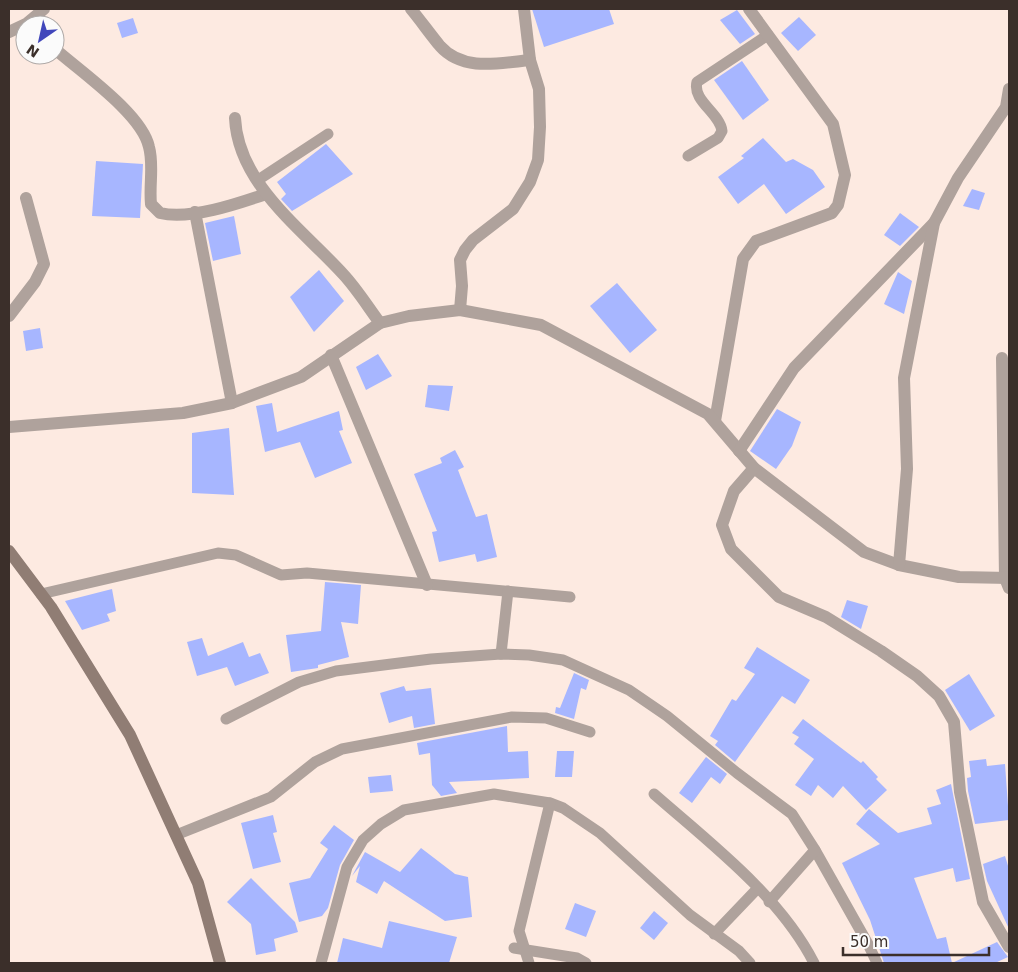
<svg xmlns="http://www.w3.org/2000/svg" width="1018" height="972" font-family="'DejaVu Sans',sans-serif">
  <rect width="100%" height="100%" fill="#fdeae1"/>
  <g fill="#a7b6ff">
    <path d="M532 9H609L614 24 544 47Z"/>
    <path d="M737 10 755 34 740 44 720 20Z"/>
    <path d="M799 17 816 35 798 51 781 33Z"/>
    <path d="M133 18 138 33 122 38 117 23Z"/>
    <path d="M742 61 769 100 743 120 714 80Z"/>
    <path d="M763 138 786 162 793 159 813 170 825 187 786 214 764 184 738 204 718 177 744 158 741 156Z"/>
    <path d="M326 144 353 174 292 211 281 199 286 194 277 182Z"/>
    <path d="M96 161 143 164 140 218 92 216Z"/>
    <path d="M972 189 985 193 979 210 963 206Z"/>
    <path d="M900 213 919 227 900 246 884 235Z"/>
    <path d="M234 216 241 254 213 261 205 223Z"/>
    <path d="M319 270 344 301 314 332 290 297Z"/>
    <path d="M898 272 912 281 904 314 884 304Z"/>
    <path d="M617 283 657 330 630 353 590 306Z"/>
    <path d="M40 328 43 348 26 351 23 331Z"/>
    <path d="M378 354 392 376 366 390 356 367Z"/>
    <path d="M428 385 453 386 449 411 425 407Z"/>
    <path d="M272 403 277 432 339 411 343 430 339 431 352 463 315 478 300 442 265 452 256 406Z"/>
    <path d="M777 409 801 422 792 446 776 469 750 451Z"/>
    <path d="M229 428 234 495 192 493V433Z"/>
    <path d="M455 450 464 467 458 470 476 517 487 514 497 557 477 562 475 554 439 562 432 532 437 531 414 474 442 463 440 458Z"/>
    <path d="M325 582 361 585 358 624 341 622 349 657 318 665V668L291 672 286 635 321 631Z"/>
    <path d="M112 589 116 611 107 614 110 621 82 630 65 601Z"/>
    <path d="M847 600 868 606 861 629 841 617Z"/>
    <path d="M202 638 208 656 243 642 249 657 260 653 269 673 235 686 227 667 197 676 187 642Z"/>
    <path d="M757 647 810 680 795 704 782 696 735 762 715 745 718 741 710 736 732 699 736 701 755 674 744 668Z"/>
    <path d="M574 673 589 680 586 690 581 688 574 719 555 713 556 707 560 708Z"/>
    <path d="M969 674 995 716 970 731 945 690Z"/>
    <path d="M404 686 406 691 431 688 435 724 414 728 412 716 389 723 380 693Z"/>
    <path d="M803 719 861 763 863 761 878 777 876 779 887 790 866 810 843 786 833 798 818 785 811 796 795 785 814 759 794 744 799 737 792 733Z"/>
    <path d="M507 726 508 752 528 751 529 778 449 782 457 793 441 796 432 785 430 753 419 755 417 743Z"/>
    <path d="M557 751H574L572 777H555Z"/>
    <path d="M706 757 727 774 720 784 711 777 692 803 679 793Z"/>
    <path d="M986 759 987 766 1005 764 1009 820 975 824 968 791 967 778 971 777 969 761Z"/>
    <path d="M391 775 393 791 370 793 368 777Z"/>
    <path d="M951 784 970 879 956 882 953 868 914 878 937 939 946 937 952 963H884L870 920 842 863 880 844 856 824 869 809 898 833 932 824 927 808 941 804 936 790Z"/>
    <path d="M273 815 277 832 273 833 281 862 253 869 241 823Z"/>
    <path d="M334 825 354 840 340 865 328 908 322 916 299 922 289 883 310 878 328 849 320 843Z"/>
    <path d="M421 848 455 874 468 877 472 917 445 921 384 881 377 894 356 882 360 866 352 876 365 852 400 872Z"/>
    <path d="M1005 856 1009 869V929L987 881 983 864Z"/>
    <path d="M251 878 295 922 298 932 274 939 276 951 256 955 251 924 227 902Z"/>
    <path d="M575 903 596 911 586 937 565 929Z"/>
    <path d="M654 911 668 923 654 940 640 928Z"/>
    <path d="M389 921 457 937 449 963H337L343 938 382 948Z"/>
    <path d="M997 942 1008 957 995 963H952Z"/>
  </g>
  <g fill="none" stroke-linecap="round" stroke-linejoin="round">
    <g stroke="#afa29c" stroke-width="11">
      <path d="M688 156 718 138 722 131C720 113 692 101 697 82L768 35"/>
      <path d="M258 180 328 134"/>
      <path d="M41 594 218 553 236 555 281 575 307 573 570 597"/>
      <path d="M501 654 508 591"/>
      <path d="M226 719 299 682 336 671 431 659 501 654 529 655 563 660 629 690 667 716 737 773 792 814 815 850 868 944 877 963"/>
      <path d="M654 794C710 843 780 896 814 963"/>
      <path d="M176 835 271 797 315 762 342 749 512 717 546 718 590 732"/>
      <path d="M769 902 815 850"/>
      <path d="M714 934 757 889"/>
      <path d="M514 948 577 958 586 963"/>
      <path d="M321 963 347 867 363 840 381 824 404 810 494 794 550 803 563 808 600 833 690 915 739 951 750 963"/>
      <path d="M529 963 519 931 550 803"/>
    </g>
    <g stroke="#afa29c" stroke-width="12">
      <path d="M411 9C421 21 430 34 440 46 463 72 500 63 530 60"/>
      <path d="M9 32 26 24 44 9"/>
      <path d="M55 49C81 72 142 114 149 147 154 165 149 185 151 204L160 213C190 220 237 204 266 194"/>
      <path d="M235 118C238 184 302 229 343 274 357 289 368 307 380 323"/>
      <path d="M195 212 232 403"/>
      <path d="M460 310 462 286 460 260 465 250 473 240 513 209 530 182 538 160 540 127 539 89 530 60 524 9"/>
      <path d="M9 316 35 282 44 264 26 198"/>
      <path d="M331 355 427 585"/>
      <path d="M1002 358 1005 578 1009 588"/>
      <path d="M715 421 743 259 756 241 832 213 838 205 845 175 833 124 749 9"/>
      <path d="M9 427 183 413 232 403 301 377 380 323 409 316 460 310 541 325 708 414 754 468 864 552 899 565 959 577 1009 578"/>
      <path d="M739 451 794 368 934 223"/>
      <path d="M754 468 734 491 722 525 731 549 779 597 826 617 881 651 917 676 939 696 954 722 960 792 983 902 1009 947"/>
      <path d="M899 565 907 469 904 378 934 223 958 178 1006 107 1009 89"/>
    </g>
    <path stroke="#907d74" stroke-width="12" d="M9 551 51 607 130 735 198 883 220 963"/>
  </g>
  <rect width="1018" height="972" fill="none" stroke="#3b2f2a" stroke-width="20"/>
  <g transform="translate(40 40) rotate(214)"><circle r="24" fill="#fbfbfb" stroke="#aea9a7"/>
  <path d="M0-4L9 19L0 12L-9 19Z" fill="#4147bb"/>
  <text y="-8" font-size="14" font-weight="bold" text-anchor="middle" fill="#3b2f2a">N</text>
  </g>
  <path d="M843 947v8h146v-8" fill="none" stroke="#3b2f2a" stroke-width="2.5"/>
  <text x="850" y="947" font-size="15" fill="#3b2f2a" stroke="#fbfbfb" stroke-width="4" paint-order="stroke">50 m</text>
</svg>
